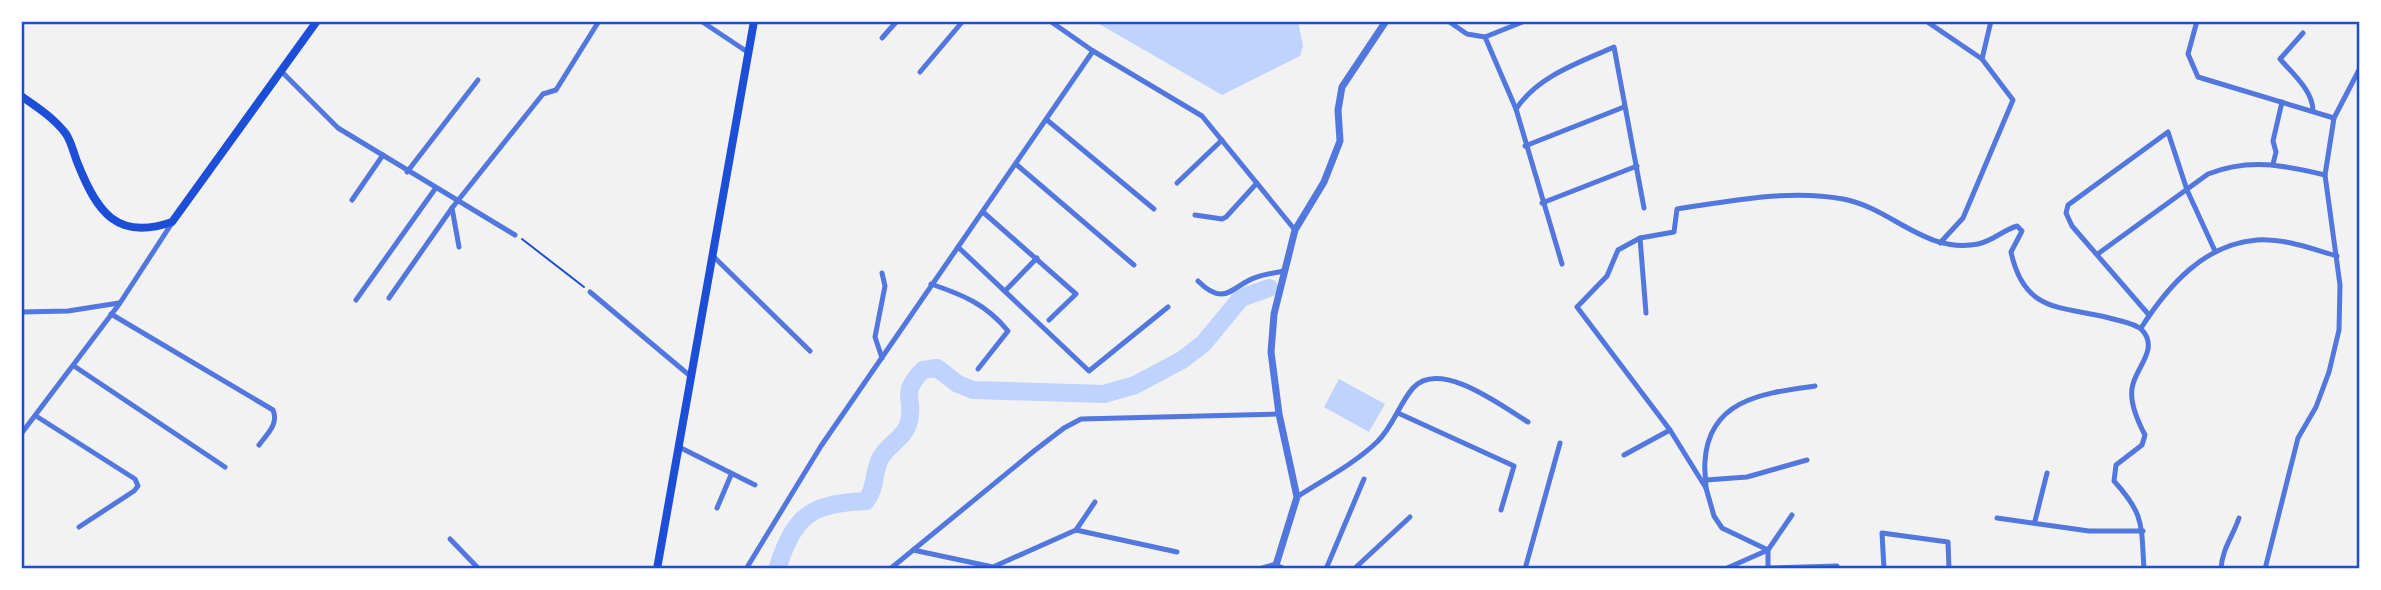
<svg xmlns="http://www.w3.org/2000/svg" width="2381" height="590" font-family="Jost,sans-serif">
  <rect width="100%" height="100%" fill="#f2f2f2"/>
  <g fill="#bfd3fe">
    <path d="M1094 21H1298L1303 46 1300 56 1222 95Z"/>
    <path d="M1339 379 1385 404 1369 432 1324 407Z"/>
  </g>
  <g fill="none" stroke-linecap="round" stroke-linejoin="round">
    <path stroke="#bfd3fe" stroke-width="18" d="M777 569C795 515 809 504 866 501 876 488 873 474 880 459 886 446 903 439 908 425 917 399 897 396 923 370L937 368 958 384 973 390 1104 394 1135 385 1182 360 1203 344 1241 298 1269 288"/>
    <path stroke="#1d4ed8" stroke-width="2" d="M522 239 584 287"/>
    <g stroke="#5277de" stroke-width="5">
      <path d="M701 21 749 53"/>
      <path d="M1050 21 1093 51 1202 116 1295 230"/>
      <path d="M1448 21 1467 34 1485 37 1516 109 1562 264"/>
      <path d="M1926 21 1982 59 2013 100 1963 218 1940 243"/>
      <path d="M2197 21 2188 54 2198 77 2334 118"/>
      <path d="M2303 33 2280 59C2293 74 2313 91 2313 111"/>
      <path d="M1485 37 1525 21"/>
      <path d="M882 38 897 21"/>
      <path d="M1982 59 1991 21"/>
      <path d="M282 72 338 128 515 235"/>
      <path d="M920 72 963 21"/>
      <path d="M1516 109C1538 76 1578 63 1614 47L1644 208"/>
      <path d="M1047 120 1154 209"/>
      <path d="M1525 146 1624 107"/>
      <path d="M2273 164 2276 152 2273 141 2282 102"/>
      <path d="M1017 165 1134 265"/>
      <path d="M407 172 478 80"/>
      <path d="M1177 183 1222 140"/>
      <path d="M352 200 383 155"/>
      <path d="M1542 203 1637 166"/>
      <path d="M983 212 1076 294 1049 320"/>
      <path d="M1195 215 1222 219 1226 217 1257 183"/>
      <path d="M1640 238 1646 313"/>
      <path d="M459 247 452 208 543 94 556 90 599 21"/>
      <path d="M958 247 1089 371 1168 307"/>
      <path d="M2099 253 2208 174C2249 158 2283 165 2325 175"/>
      <path d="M714 257 810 351"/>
      <path d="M882 273 885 286 875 337 882 358"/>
      <path d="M1198 281C1226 309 1233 284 1257 277 1265 274 1275 273 1284 271"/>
      <path d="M931 284C963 295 986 304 1008 331L978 369"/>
      <path d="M1005 291 1037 258"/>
      <path d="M590 292 689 375"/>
      <path d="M389 298 452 208"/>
      <path d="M356 300 435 189"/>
      <path d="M21 312 68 311 119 303"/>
      <path d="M111 314 273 410C279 424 267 434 259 445"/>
      <path d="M2149 315 2072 226 2066 213 2068 205 2168 132 2187 190 2215 251"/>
      <path d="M2141 328C2168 286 2204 244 2257 240 2284 238 2312 249 2337 256"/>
      <path d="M74 366 225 467"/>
      <path d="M1398 413 1514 466 1501 510"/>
      <path d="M36 416 135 479 138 486 134 491 79 527"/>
      <path d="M21 434 120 303 172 223"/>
      <path d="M681 448 755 485"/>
      <path d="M1624 455 1670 430"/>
      <path d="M1706 480 1747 477 1807 460"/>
      <path d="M1706 488C1706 479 1704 470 1705 461 1709 398 1766 393 1815 386"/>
      <path d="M1297 497C1323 480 1354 464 1377 442 1393 427 1399 404 1413 388 1440 358 1503 407 1528 422"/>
      <path d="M717 508 731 475"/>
      <path d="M1997 518 2089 531H2143"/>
      <path d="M2035 521 2047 473"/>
      <path d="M1076 530 1095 502"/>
      <path d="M450 539 479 569"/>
      <path d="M913 550 993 567 1076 530 1177 552"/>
      <path d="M1276 565 1285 569"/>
      <path d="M1768 568 1837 566"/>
      <path d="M746 569 821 446 1093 51"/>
      <path d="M890 569 1034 451 1064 428 1081 419 1279 414"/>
      <path d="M1326 569 1364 479"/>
      <path d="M1354 569 1410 517"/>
      <path d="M1525 569 1560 443"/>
      <path d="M1725 569 1768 550 1792 515"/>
      <path d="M1768 569V550L1722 528 1714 516 1706 488 1670 430 1577 307 1607 276 1618 250 1640 238 1674 232 1677 209C1731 201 1789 189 1843 199 1892 208 1924 254 1978 244 1993 241 2003 230 2017 226L2022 231 2011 252C2025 317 2066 305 2117 320 2125 322 2136 324 2142 330 2159 348 2137 367 2133 384 2128 400 2137 420 2145 435L2142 445 2116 465 2114 481C2145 515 2141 525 2144 569"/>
      <path d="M1884 569 1882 533 1948 542 1949 569"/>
      <path d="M2221 569C2222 549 2233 536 2239 518"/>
      <path d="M2265 569 2298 438 2316 407 2329 372 2339 330 2340 285 2325 175 2334 118 2360 68"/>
    </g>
    <path stroke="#5277de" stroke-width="7" d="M1262 569 1276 565 1297 497 1279 414 1271 352 1274 314 1295 230 1324 182 1340 141 1338 110 1342 87 1386 21"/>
    <g stroke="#1d4ed8" stroke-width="8">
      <path d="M21 96C37 107 54 118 66 134 72 143 74 155 78 164 97 212 117 241 172 222L317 21"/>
      <path d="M657 569 754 21"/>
    </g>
  </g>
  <rect width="2381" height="590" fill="none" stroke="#ffffff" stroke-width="46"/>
  <rect x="23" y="23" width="2335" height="544" fill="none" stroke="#1d4ed8" stroke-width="2.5"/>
</svg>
